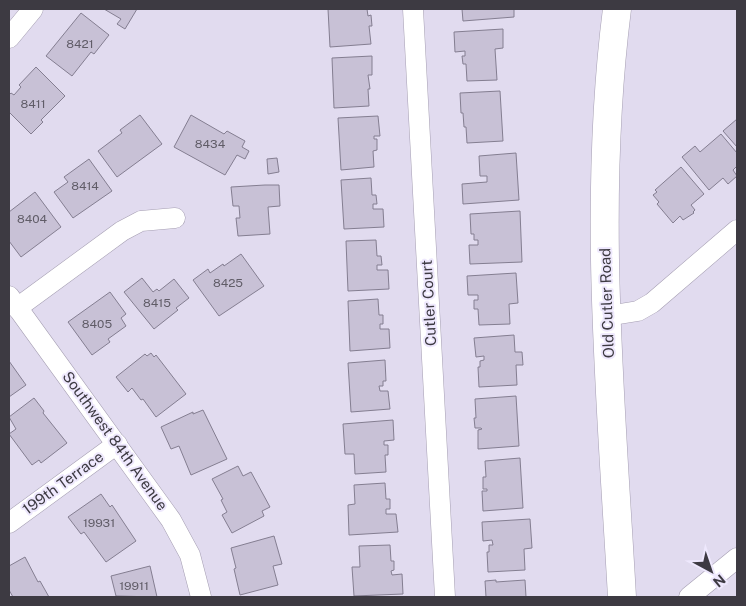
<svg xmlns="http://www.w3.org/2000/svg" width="746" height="606" font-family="'Public Sans',sans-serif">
  <rect width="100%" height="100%" fill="#e1dbef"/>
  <g fill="#c8c1d6" stroke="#847e91">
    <path d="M104 9H137L125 29 117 24 121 19Z"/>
    <path d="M328 9H367L368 16 371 15 372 26H369L371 44 330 47Z"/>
    <path d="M462 9H514V17L463 21Z"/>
    <path d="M81 13 109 35 94 54 91 52 72 76 46 56Z"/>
    <path d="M503 29V48L495 49 497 80 467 81 466 64H463L462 56H465V51L455 52 454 32Z"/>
    <path d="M372 56V75H368L370 89H368L369 106 334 108 332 58Z"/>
    <path d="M36 67 65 96 41 120 43 122 31 134 9 112V95L11 93 14 95 21 87 19 85Z"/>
    <path d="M500 91 503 141 467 143 466 127H464L463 113H461L460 93Z"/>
    <path d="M140 115 162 144 117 177 98 151 122 133 120 130Z"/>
    <path d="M191 115 224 134 227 131 245 141 242 147 249 151 245 159 237 155 225 175 174 147Z"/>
    <path d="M378 116 380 136H374V139H377V150L373 151 374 167 341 170 338 118Z"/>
    <path d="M737 119V147L723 131Z"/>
    <path d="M721 134 737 153V166L733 170 737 176 728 184 723 178 709 190 682 157 695 146 700 152Z"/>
    <path d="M516 153 519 200 463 204 462 184 487 182V176H480L479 156Z"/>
    <path d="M277 158 279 172 268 174 267 159Z"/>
    <path d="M89 159 112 191 73 218 54 192 68 182 64 177Z"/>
    <path d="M681 167 704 194 691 205 695 210 693 212 694 213 683 220 680 216 673 223 657 204 659 202 653 195 657 192 655 190Z"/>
    <path d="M371 178 372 195H376L377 204H373V209H383L384 227 344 229 341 180Z"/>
    <path d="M265 185H279L280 206 268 207 270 234 238 236 236 218H240L239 206H233L231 187Z"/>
    <path d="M35 192 61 227 21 257 9 241V212Z"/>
    <path d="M520 211 522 262 470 264 469 245H478V240H474V234H471L470 214Z"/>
    <path d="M376 240 377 256H381L382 265H377V270H388L389 289 348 291 346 241Z"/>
    <path d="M241 254 264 286 219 316 193 280 208 269 210 273 223 264 224 266Z"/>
    <path d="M516 273 518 303 509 304 510 324 479 325 478 309H474V300H478V295H468L467 276Z"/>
    <path d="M142 278 153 292 157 289 159 291 174 279 189 298 176 308 178 310 154 329 124 292Z"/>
    <path d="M110 292 126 314 121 318 126 326 108 339 110 342 92 355 68 322Z"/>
    <path d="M378 299 379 315H383V324H380V329H389L390 348 350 351 348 301Z"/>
    <path d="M514 335 515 352H522L523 365H516L517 385 479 387 478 367H480V361L484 360V356L476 357 474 338Z"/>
    <path d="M151 353 154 357 156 355 186 394 156 417 143 399 141 400 132 388 128 392 116 377 145 354 147 356Z"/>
    <path d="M385 360 386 381H383V386H379L380 391H388L390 409 351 412 348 363Z"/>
    <path d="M9 361 26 385 9 397Z"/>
    <path d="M516 396 519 446 478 449V430L482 429 481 428H475L474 418H476L475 399Z"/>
    <path d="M34 398 44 411 43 413 67 443 41 463 39 460 32 465 9 434 16 429 9 417Z"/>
    <path d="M203 410 227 459 191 475 179 446 171 449 161 427 193 412V414Z"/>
    <path d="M393 420 394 440 384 441V445H388V455H385L386 472 355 474 354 454H345L343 424Z"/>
    <path d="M520 458 523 508 483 511 482 491H487V489H483V477H486L485 461Z"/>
    <path d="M238 466 243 476 251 472 270 507 262 511 264 516 232 533 222 515 227 512 221 500 223 499 212 479Z"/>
    <path d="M385 483 386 499H390V509H386V514H396L398 532 349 535 348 505 355 504 354 485Z"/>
    <path d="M101 494 110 507 112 505 136 541 106 562 84 532 81 534 68 517Z"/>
    <path d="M530 519 532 548 524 549 525 570 488 572 487 552H489V545H493L492 540 483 541 482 522Z"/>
    <path d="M274 536 282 564 273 566 278 585 240 595 234 569 236 568 231 548Z"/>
    <path d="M390 545 391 561H394V570L391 571 392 575 402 574 403 594 354 596 352 567H360L359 546Z"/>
    <path d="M25 557 38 582 40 581 49 597H13L9 590V566Z"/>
    <path d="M150 566 157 597 116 596 111 576Z"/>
    <path d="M496 580V582L525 580 526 597H486L485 581Z"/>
  </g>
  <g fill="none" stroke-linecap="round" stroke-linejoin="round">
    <g stroke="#a59eb2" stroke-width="21">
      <g id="street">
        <path d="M413 9 445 597"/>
        <path d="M9 38 33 9"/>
        <path d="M9 296 171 520 190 555 201 597"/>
        <path d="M17 308 122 231 141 221 175 218"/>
        <path d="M607 316 638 311 652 303 737 230"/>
        <path d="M9 523 117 444"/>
        <path d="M689 597 737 558"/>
      </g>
    </g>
    <g stroke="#a59eb2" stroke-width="29">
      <path id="secondary" d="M617 9C592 204 611 402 622 597"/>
    </g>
    <use href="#street" stroke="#fff" stroke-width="20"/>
    <use href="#secondary" stroke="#fff" stroke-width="28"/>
  </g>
  <g text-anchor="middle" stroke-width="4" stroke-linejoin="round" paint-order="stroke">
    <g font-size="12" fill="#605c67">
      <text x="80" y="48">8421</text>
      <text x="33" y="108">8411</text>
      <text x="210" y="148">8434</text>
      <text x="85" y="190">8414</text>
      <text x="32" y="223">8404</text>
      <text x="228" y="287">8425</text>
      <text x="157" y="307">8415</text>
      <text x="97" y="328">8405</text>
      <text x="99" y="527">19931</text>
      <text x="134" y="590">19911</text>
    </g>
    <g font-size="15" fill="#3d3a42" stroke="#eee8fd">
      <text transform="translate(429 303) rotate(-93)" y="5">Cutler Court</text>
      <text transform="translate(607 303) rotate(-92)" y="5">Old Cutler Road</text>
      <text transform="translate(115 441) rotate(54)" y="5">Southwest 84th Avenue</text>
      <text transform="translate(63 483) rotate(-36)" y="5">199th Terrace</text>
    </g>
  </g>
  <rect width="746" height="606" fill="none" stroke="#3d3a42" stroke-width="20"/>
  <g transform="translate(711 571) rotate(140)" stroke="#eee8fd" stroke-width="4" paint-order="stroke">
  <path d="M0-4L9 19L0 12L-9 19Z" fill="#3d3a42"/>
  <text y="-8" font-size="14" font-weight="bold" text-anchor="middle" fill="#3d3a42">N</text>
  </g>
</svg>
